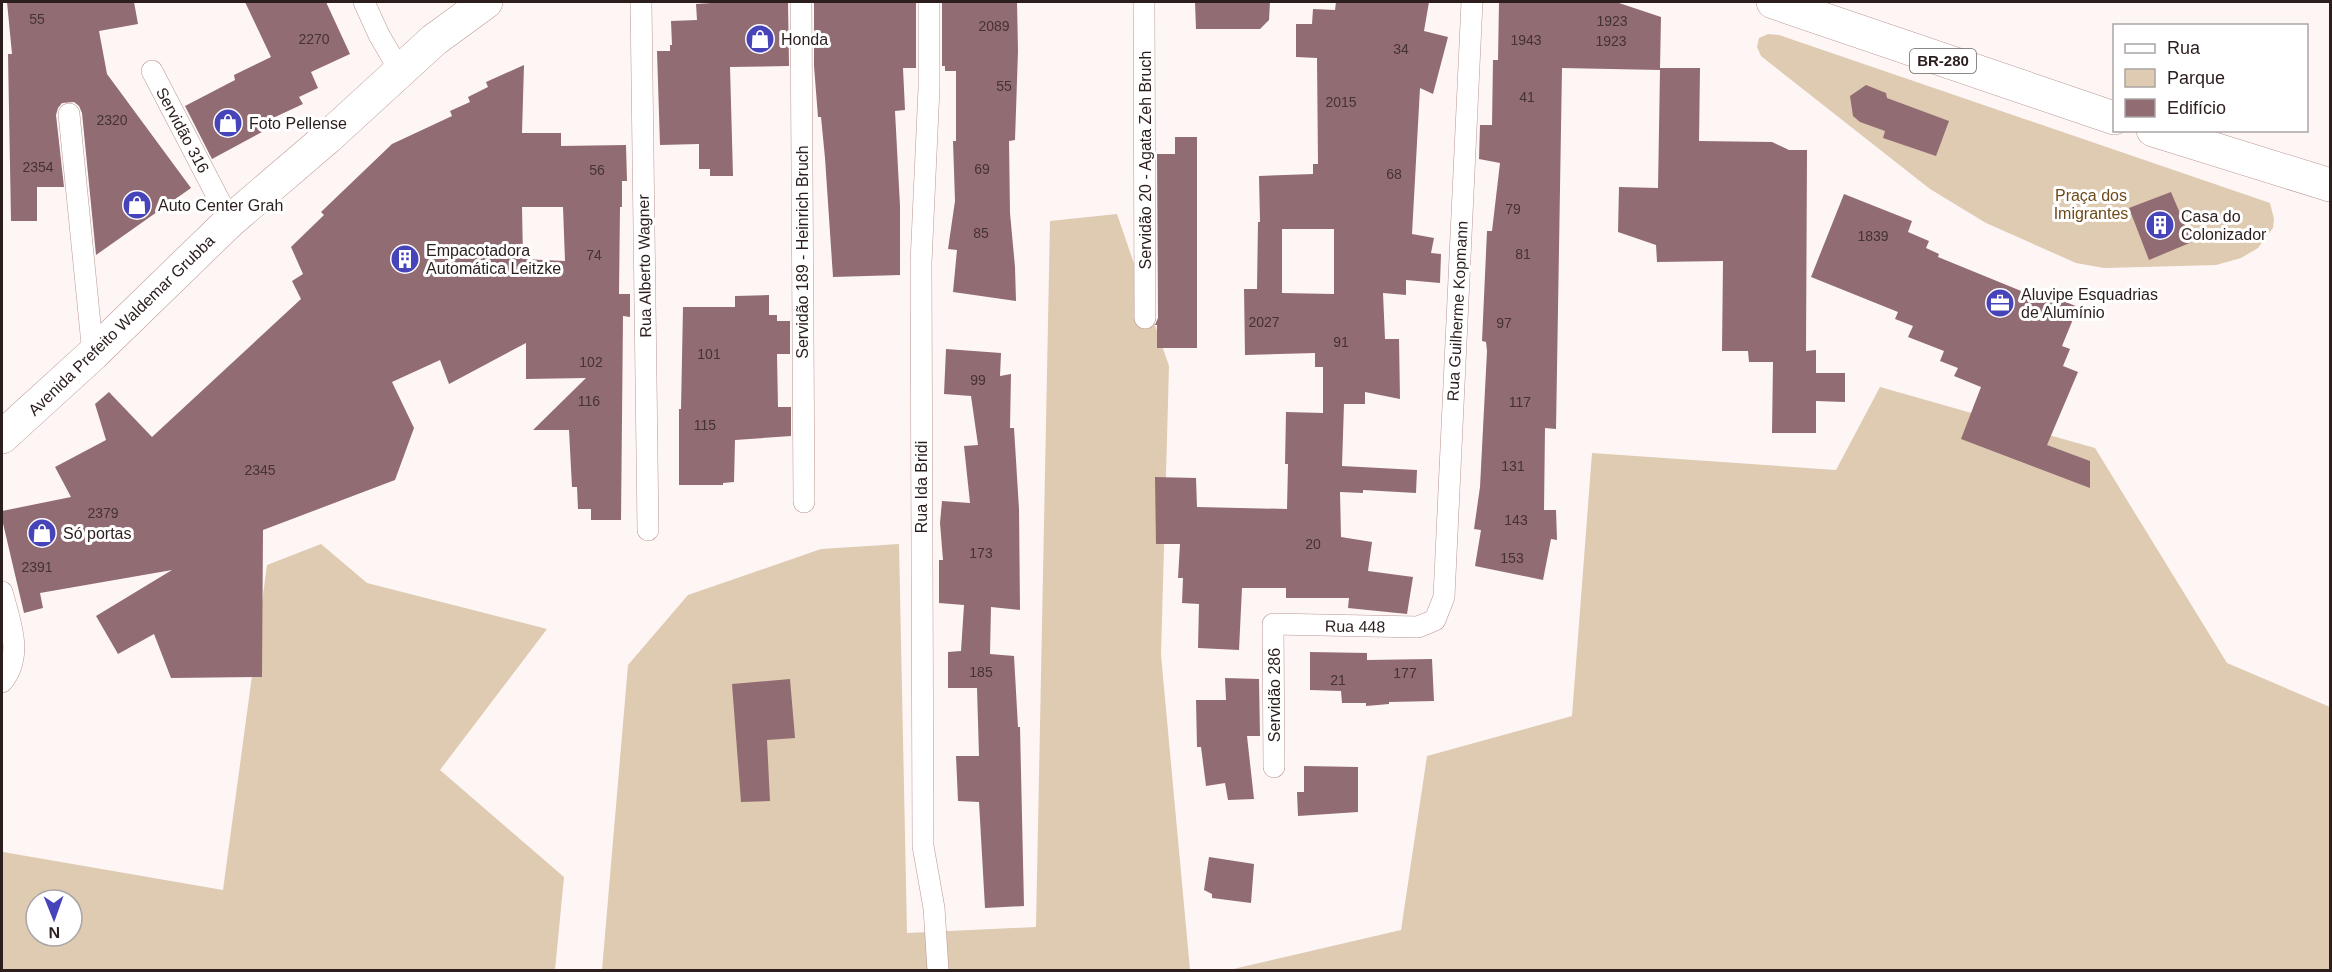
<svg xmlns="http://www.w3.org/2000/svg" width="2332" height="972" font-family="Helvetica,sans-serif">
  <rect width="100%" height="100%" fill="#fdf6f5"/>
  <g fill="#dfcab2" fill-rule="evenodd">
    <path d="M1768 34 1779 35 2270 203 2274 219 2273 228 2258 248 2241 258 2216 265 2104 268 2076 263 1986 223 1930 189 1761 56 1757 47 1759 38Z"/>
    <path d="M1117 214 1169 366 1161 655 1190 970H602L628 665 688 595 821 549 899 544 907 933 1036 927 1050 221Z"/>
    <path d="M1880 387 2095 448 2227 663 2330 707V970H1229L1401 930 1427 756 1572 716 1592 453 1836 470Z"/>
    <path d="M321 544 367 583 547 629 440 770 564 877 555 970H2L3 852 223 890 267 565ZM36 900H72V936H36Z"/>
  </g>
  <g fill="#926c73" fill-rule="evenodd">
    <path d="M7 2H134L138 24 99 31 107 74 191 188 96 255 82 113 79 106 74 102 62 103 58 108 56 115 64 187H37V221H11L8 54H12Z"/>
    <path d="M245 2H326L350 54 311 72 318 88 299 97 303 104 258 125 262 132 212 159 185 106 235 80 234 75 271 57Z"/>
    <path d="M727 2H788L789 66 730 67 733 176H710V169H699V144L660 145 657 51H670V45H672L671 21 697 20 696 4Z"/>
    <path d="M814 2H916V68H903L905 110 895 111 900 206V275L833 277 825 158 821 117H818L814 66Z"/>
    <path d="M942 2H1017L1018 51 1015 140 1009 141 1010 213 1015 267 1016 301 953 292 957 250 948 249 955 201 953 141H956V71H945V66H942Z"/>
    <path d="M1195 2H1270L1269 20 1260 29H1196Z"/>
    <path d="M1336 2H1429L1424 31 1448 37 1433 94 1420 88 1412 234 1434 238 1431 253 1441 254 1440 283 1406 280V295L1383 293 1385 339H1399L1400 399 1365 392V404H1344L1342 466 1417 470 1416 493 1363 490V493L1340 492 1341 537 1372 542 1368 571 1413 577 1407 614 1348 608 1349 598H1286V588H1242L1239 650 1198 648 1199 604 1182 603 1183 578H1178L1180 544H1156L1155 477 1196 478 1197 507 1287 509 1288 464H1285L1286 412 1323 413V367H1315V353L1245 355 1244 289H1257L1258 222H1260L1259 176 1313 174V164H1318L1317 58 1296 57V24H1312L1313 9 1335 10ZM1282 229H1334V294L1282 293Z"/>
    <path d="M1499 2H1616L1661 17 1660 68H1700L1699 141 1772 142 1789 150H1807L1806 351 1816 350V373H1845V402L1816 401V433H1772L1773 362H1749L1748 351H1722L1723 261 1657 262 1656 245 1618 232 1619 187 1658 188 1660 70 1562 68 1556 429 1545 428 1544 510H1556L1557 540 1551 539 1543 580 1475 566 1481 530 1474 529 1480 487 1487 351 1486 342 1482 341 1487 231H1492L1500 163 1479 159 1480 125H1492L1493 60H1498Z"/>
    <path d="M524 65 522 133H561V146L626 145 627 181H622V207H620L619 294H630V317L623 316 621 520H591V509H578L577 487H572L569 430H533L586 378 526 379V343L449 384 440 360 392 382 414 428 395 480 263 530 262 677 171 678 154 634 118 654 96 616 172 570 40 593 43 608 24 613 2 519V511L71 497 55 467 106 440 95 404 109 392 152 437 301 299 292 281 303 274 291 247 324 215 321 212 392 144 452 116 450 111 470 102 468 97 488 87 486 82ZM522 207H563L565 261 523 259Z"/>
    <path d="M1866 85 1886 93 1887 98 1949 121 1936 156 1883 138 1885 131 1860 122 1853 116 1850 96Z"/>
    <path d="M1175 137H1197V348H1157V325H1155L1158 318 1157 154H1175Z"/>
    <path d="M2171 192 2192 242 2149 260 2129 208Z"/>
    <path d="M1844 194 1912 221 1908 232 1929 241 1926 248 1939 254 1938 257 2031 295 2034 289 2078 307 2062 346 2070 349 2063 366 2078 372 2047 445 2090 461V488L1961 439 1981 387 1954 376 1958 368 1940 361 1944 351 1908 337 1913 326 1895 319 1898 312 1811 277Z"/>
    <path d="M769 295V315H777V321H790V354H777L778 407H791V436L735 440 734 482 723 483V485H679V409H681L683 307H735V296Z"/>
    <path d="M946 349 1001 353 1000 376 1011 374 1010 428H1014L1019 509 1020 610 991 607 990 654 1014 656 1018 727H1020L1024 906 985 908 979 802 958 801 956 756H979L977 688H948V652L961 651 964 605 939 603V560H943L940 523 942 501 970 503 964 446 978 445 971 396 944 394Z"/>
    <path d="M1310 652 1367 653V660L1432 659 1434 701 1389 702V704L1366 706V703H1342L1341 691 1310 690Z"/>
    <path d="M1225 678 1259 679 1260 736H1247L1254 799 1228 800 1225 783 1206 786 1201 747H1197L1196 700H1226Z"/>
    <path d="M790 679 795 738 767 740 770 801 741 802 732 684Z"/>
    <path d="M1304 766 1358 767V812L1298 816 1297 792H1304Z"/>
    <path d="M1209 857 1254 864 1251 903 1212 898V894L1204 890Z"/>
  </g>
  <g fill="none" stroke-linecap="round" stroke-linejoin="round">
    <g stroke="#b99792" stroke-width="22">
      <g id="street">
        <path d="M364 2 379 35 400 71"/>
        <path d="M641 2 648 530"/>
        <path d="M801 2 804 502"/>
        <path d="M929 2V88L921 263 923 846 934 908 938 970"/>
        <path d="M1144 2 1145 318"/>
        <path d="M152 71 230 221"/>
        <path d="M69 114 93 354"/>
        <path d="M2 592C10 622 24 656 2 682"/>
        <path d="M1274 767 1273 624 1418 627 1435 620 1444 597 1472 2"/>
      </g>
    </g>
    <g stroke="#b99792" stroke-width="34">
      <g id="highway">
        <path d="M1773 2 2114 118"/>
        <path d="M2153 130 2330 185"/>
        <path d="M2 437 93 354 230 221 327 138 434 40 486 2"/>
      </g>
    </g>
    <use href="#street" stroke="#fff" stroke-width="21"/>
    <use href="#highway" stroke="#fff" stroke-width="33"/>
  </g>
  <defs>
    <g id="shop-disc" transform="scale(1.5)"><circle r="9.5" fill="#4744ba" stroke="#fff"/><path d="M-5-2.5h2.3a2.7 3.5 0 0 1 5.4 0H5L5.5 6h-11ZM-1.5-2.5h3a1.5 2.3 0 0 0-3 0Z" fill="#fff"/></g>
    <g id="building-disc" transform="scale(1.5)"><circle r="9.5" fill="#4744ba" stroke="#fff"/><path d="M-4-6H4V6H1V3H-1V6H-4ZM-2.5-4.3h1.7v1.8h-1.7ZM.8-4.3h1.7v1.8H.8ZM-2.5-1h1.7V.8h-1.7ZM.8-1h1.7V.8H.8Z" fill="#fff"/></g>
    <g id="office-disc" transform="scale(1.5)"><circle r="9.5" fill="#4744ba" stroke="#fff"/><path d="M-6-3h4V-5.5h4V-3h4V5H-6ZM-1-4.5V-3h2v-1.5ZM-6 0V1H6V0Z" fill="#fff"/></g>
  </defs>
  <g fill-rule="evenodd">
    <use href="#shop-disc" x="760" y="39"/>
    <use href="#shop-disc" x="228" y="123"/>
    <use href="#shop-disc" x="137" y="205"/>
    <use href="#building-disc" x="2160" y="225"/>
    <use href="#building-disc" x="405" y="259"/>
    <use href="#office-disc" x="2000" y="303"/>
    <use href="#shop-disc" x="42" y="533"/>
  </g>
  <g text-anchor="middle" stroke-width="6" stroke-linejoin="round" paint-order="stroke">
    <g font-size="14" fill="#453232">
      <text x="37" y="24">55</text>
      <text x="1612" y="26">1923</text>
      <text x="994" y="31">2089</text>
      <text x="314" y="44">2270</text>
      <text x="1526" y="45">1943</text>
      <text x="1611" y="46">1923</text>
      <text x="1401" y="54">34</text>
      <text x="1004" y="91">55</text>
      <text x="1527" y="102">41</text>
      <text x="1341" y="107">2015</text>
      <text x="112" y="125">2320</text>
      <text x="38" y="172">2354</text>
      <text x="982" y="174">69</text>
      <text x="597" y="175">56</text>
      <text x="1394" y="179">68</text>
      <text x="1513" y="214">79</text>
      <text x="981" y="238">85</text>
      <text x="1873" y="241">1839</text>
      <text x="1523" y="259">81</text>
      <text x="594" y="260">74</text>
      <text x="1264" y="327">2027</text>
      <text x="1504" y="328">97</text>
      <text x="1341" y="347">91</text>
      <text x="709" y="359">101</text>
      <text x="591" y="367">102</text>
      <text x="978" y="385">99</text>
      <text x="589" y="406">116</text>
      <text x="1520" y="407">117</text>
      <text x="705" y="430">115</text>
      <text x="1513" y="471">131</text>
      <text x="260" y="475">2345</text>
      <text x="103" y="518">2379</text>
      <text x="1516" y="525">143</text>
      <text x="1313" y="549">20</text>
      <text x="981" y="558">173</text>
      <text x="1512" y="563">153</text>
      <text x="37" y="572">2391</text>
      <text x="981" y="677">185</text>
      <text x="1405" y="678">177</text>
      <text x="1338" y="685">21</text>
    </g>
    <rect fill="#fff" stroke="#6b6261" stroke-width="1.5" x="1910" y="49" width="66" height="24" rx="4.5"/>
    <g font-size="15" font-weight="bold" fill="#2b1e1d">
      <text x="1943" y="66">BR-280</text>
    </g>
    <g font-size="16" fill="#2b1e1d" stroke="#fff" text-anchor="start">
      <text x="781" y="45">Honda</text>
      <text x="249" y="129">Foto Pellense</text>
      <text x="158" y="211">Auto Center Grah</text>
      <text x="2181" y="222">Casa do<tspan x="2181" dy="18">Colonizador</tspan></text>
      <text x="426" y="256">Empacotadora<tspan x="426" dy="18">Automática Leitzke</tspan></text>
      <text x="2021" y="300">Aluvipe Esquadrias<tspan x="2021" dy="18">de Alumínio</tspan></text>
      <text x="63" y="539">Só portas</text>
    </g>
    <g font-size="16" fill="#2b1e1d" stroke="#fff">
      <text transform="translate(183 130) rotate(62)" y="6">Servidão 316</text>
      <text transform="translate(1145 160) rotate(-90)" y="6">Servidão 20 - Agata Zeh Bruch</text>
      <text transform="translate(802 252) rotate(-90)" y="6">Servidão 189 - Heinrich Bruch</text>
      <text transform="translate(644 266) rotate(-91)" y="6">Rua Alberto Wagner</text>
      <text transform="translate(1457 311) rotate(-87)" y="6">Rua Guilherme Kopmann</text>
      <text transform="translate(121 325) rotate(-44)" y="6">Avenida Prefeito Waldemar Grubba</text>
      <text transform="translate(921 487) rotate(-90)" y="6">Rua Ida Bridi</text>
      <text transform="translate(1355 626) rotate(1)" y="6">Rua 448</text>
      <text transform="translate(1274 695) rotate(-90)" y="6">Servidão 286</text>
    </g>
    <g font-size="16" fill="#6e4a1a" stroke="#fff">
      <text x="2091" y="201">Praça dos<tspan x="2091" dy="18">Imigrantes</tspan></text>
    </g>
  </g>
  <rect width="2332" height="972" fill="none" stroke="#2b1e1d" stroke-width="6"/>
  <rect x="2113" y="24" width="195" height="108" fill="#ffffff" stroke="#aaa5a5" stroke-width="1.5"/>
  <rect x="2125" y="44" width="30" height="9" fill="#ffffff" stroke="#aaa5a5" stroke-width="1.5"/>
  <text x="2167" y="54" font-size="18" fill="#2b1e1d">Rua</text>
  <rect x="2125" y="69" width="30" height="18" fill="#dfcab2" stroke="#aaa5a5" stroke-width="1.5"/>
  <text x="2167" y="84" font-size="18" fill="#2b1e1d">Parque</text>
  <rect x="2125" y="99" width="30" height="18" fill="#926c73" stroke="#aaa5a5" stroke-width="1.5"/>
  <text x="2167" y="114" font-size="18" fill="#2b1e1d">Edifício</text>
  <g transform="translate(54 918) rotate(179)"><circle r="28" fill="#ffffff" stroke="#aaa5a5" stroke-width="1.5"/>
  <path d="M0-4.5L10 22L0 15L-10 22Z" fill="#4744ba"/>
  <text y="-9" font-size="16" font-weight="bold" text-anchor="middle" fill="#2b1e1d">N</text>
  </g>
</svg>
